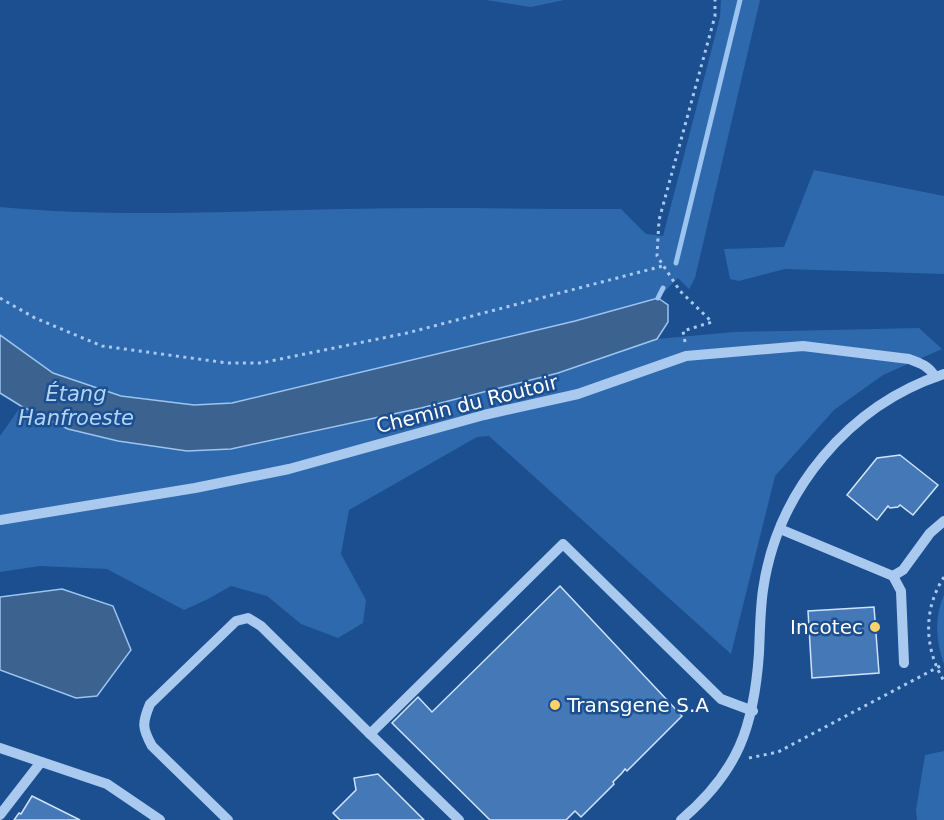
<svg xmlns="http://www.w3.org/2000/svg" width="944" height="820" font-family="'DejaVu Sans',sans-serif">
  <rect width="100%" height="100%" fill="#1b4f8f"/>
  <g fill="#2e69ad">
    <path d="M486 0H564L531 7Z"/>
    <path d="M721 0H760L695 278 689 289 678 278 658 298 575 321 232 403 194 405 121 396 53 373 0 335V207C114 218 230 211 344 209 436 207 529 209 621 209L646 234 663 236 720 17Z"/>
    <path d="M814 170 944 196V274L785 269 739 281 730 279 724 249 784 247Z"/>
    <path d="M919 328 942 349 883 375 834 410 775 476 731 654 489 436 477 437 349 510 341 554 366 600 363 623 338 638 301 624 267 596 231 586 208 599 184 610 107 569 40 566 0 572V436L21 406 68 429 286 438 421 408 558 373 657 339 734 332Z"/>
    <path d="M944 595V664C936 642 934 617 944 595Z"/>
    <path d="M944 751V820H917L916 810 925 755Z"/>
  </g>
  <g fill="#3c6290" stroke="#9cc4f0" stroke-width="1.5">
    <path d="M658 298 668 305V322L657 339 558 373 421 408 231 449 187 451 118 441 68 429 21 406 0 393V335L53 373 121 396 194 405 232 403 575 321Z"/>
    <path d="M62 589 113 606 131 650 97 696 76 698 0 670V597Z"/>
  </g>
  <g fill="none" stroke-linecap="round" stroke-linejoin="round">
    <g stroke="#9cc4f0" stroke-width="5">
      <path d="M676 263 740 0"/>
      <path d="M658 298 663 288"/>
    </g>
  </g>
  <g fill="#4478b7" stroke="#cfe3fa" stroke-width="1.5">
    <path d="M900 455 938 485 913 515 900 505 898 507 890 508 888 506 877 520 847 495 877 458Z"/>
    <path d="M560 586 682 716 627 771 625 769 622 773 613 782 614 784 581 817 575 811 566 820H490L392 723 418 697 432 712Z"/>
    <path d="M874 607 879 673 812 678 808 611Z"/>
    <path d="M378 774 424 820H340L333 813 356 790 354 778Z"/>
    <path d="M32 796 80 820H14L19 813 21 814Z"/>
  </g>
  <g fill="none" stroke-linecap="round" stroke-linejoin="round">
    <g stroke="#a9c9ee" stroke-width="3" stroke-dasharray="3 4.5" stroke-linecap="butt">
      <path d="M0 298 35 318 102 346 228 363H261L407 333 663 266"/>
      <path d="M685 342 683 331 712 322 680 291 657 256 659 220 715 16V0"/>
      <path d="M944 577C923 609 924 648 944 681"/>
      <path d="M749 758 778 752 944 664"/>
    </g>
    <g stroke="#a9c9ee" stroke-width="10">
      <path d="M0 520 195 488 289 469 484 415 578 394 686 356 803 346 909 359C920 363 929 366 935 377"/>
      <path d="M780 529 893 576 901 591 904 663"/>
      <path d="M893 576 903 570 930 533 944 521"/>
      <path d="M370 734 563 544 721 699 753 711"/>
      <path d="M0 748 107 784 160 820"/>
      <path d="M0 815 41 762"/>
      <path d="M228 820 152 746C142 728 142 723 150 704L236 621 248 618 261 626 370 734 459 820"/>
      <path d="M681 820C738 772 754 727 759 653 760 632 760 611 763 590 777 491 849 405 944 374"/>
    </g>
  </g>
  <g fill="#ffd166" stroke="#1b4f8f" stroke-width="2">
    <circle cx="875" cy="627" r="6"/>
    <circle cx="555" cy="705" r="6"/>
  </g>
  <g text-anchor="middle" stroke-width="5" stroke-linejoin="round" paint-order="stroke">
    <g font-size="20" fill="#fff" stroke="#1b4f8f">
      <text transform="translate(467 404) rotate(-14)" y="7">Chemin du Routoir</text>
    </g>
    <g font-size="20" fill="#fff" stroke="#1b4f8f" text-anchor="end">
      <text x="863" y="634">Incotec</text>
      <text x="567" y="712" text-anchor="start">Transgene S.A</text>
    </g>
    <g font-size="21" font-style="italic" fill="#b5d3f5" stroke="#1b4f8f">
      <text x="76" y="401">Étang<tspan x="76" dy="24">Hanfroeste</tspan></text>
    </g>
  </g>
</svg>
